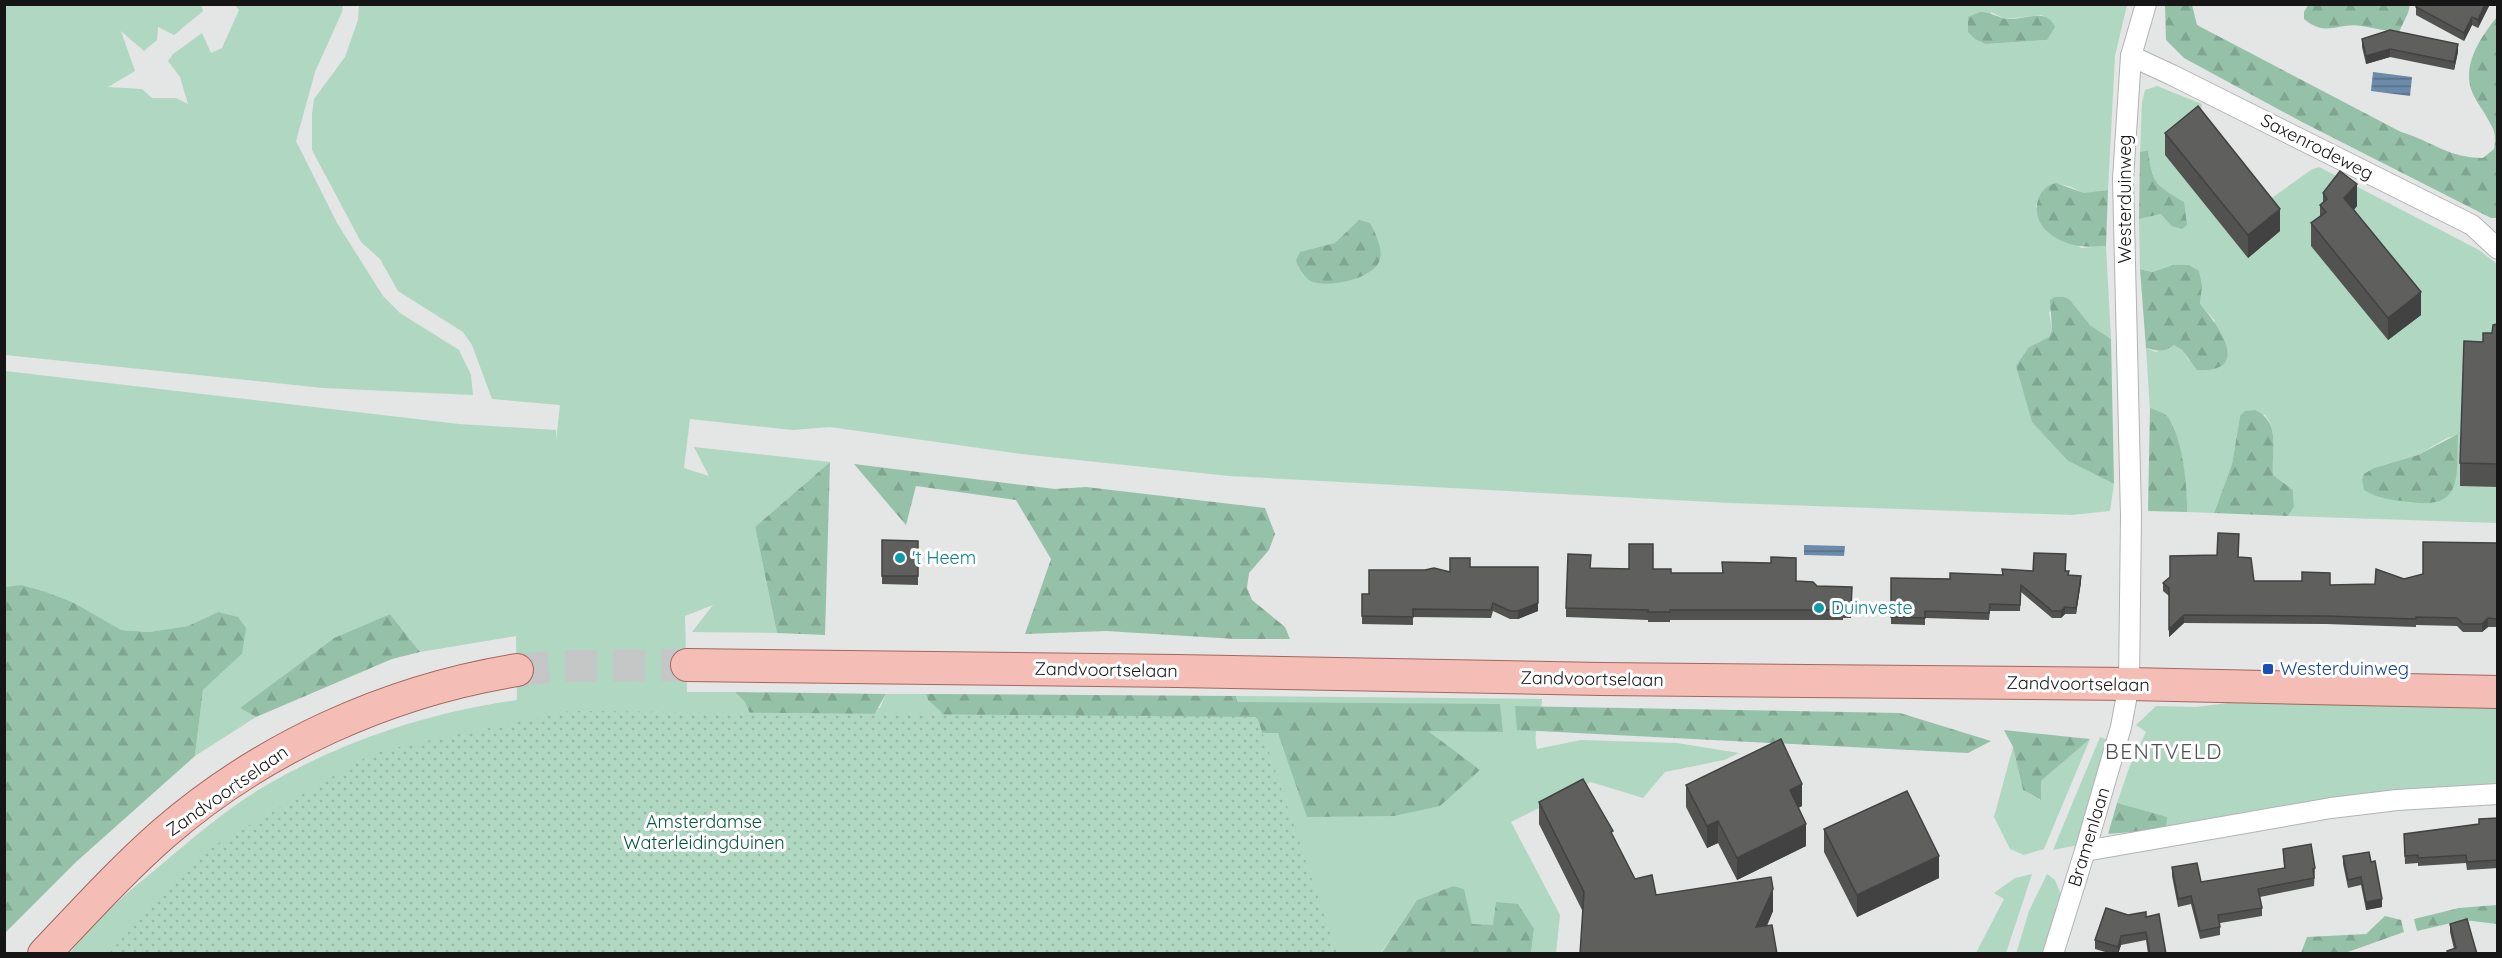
<svg xmlns="http://www.w3.org/2000/svg" width="2502" height="958" font-family="Quicksand,sans-serif">
  <defs>
    <pattern id="forest-firs" width="22" height="20" patternUnits="userSpaceOnUse" patternTransform="scale(1.5)"><rect width="22" height="20" fill="#95c1a9"/><path d="M5 1l3.5 6h-7zM16 11l3.5 6h-7z" fill="#80a591"/></pattern>
    <pattern id="park-dots" width="8" height="8" patternUnits="userSpaceOnUse" patternTransform="scale(1.5)"><rect width="8" height="8" fill="#b0d7c1"/><path d="M2 2h.1M6 6h.1" fill="none" stroke="#97b8a5" stroke-width="1.8" stroke-linecap="round"/></pattern>
    <pattern id="water-rules" width="6" height="5" patternUnits="userSpaceOnUse" patternTransform="scale(1.5)"><rect width="6" height="5" fill="#6c8aa9"/><path d="M0 2.5h6" fill="none" stroke="#587089"/></pattern>
  </defs>
  <rect width="100%" height="100%" fill="#e4e5e5"/>
  <g fill="#b0d7c1" fill-rule="evenodd">
    <path d="M5 4 201 5 203 11 174 35 158 27 157 40 144 51 121 31 135 71 108 87 142 89 152 98H176L188 104 180 77 168 61 173 54 202 33 211 53 222 48 239 10 235 5H343L342 12 315 72 296 141 337 223 383 296 400 313 459 350 471 375 473 395 323 388 5 355Z"/>
    <path d="M359 5H2127L2115 56 2108 190C2101 191 2091 194 2084 193 2079 192 2075 188 2071 187 2051 180 2040 188 2036 207L2081 248 2106 246 2111 339 2090 325 2070 300 2049 312 2052 330 2049 337 2029 347 2058 450 2068 461 2114 484 2110 511 2072 515 1730 503 1229 476 1021 454 830 427 793 430 690 419 684 468 709 476 694 447 830 462 755 527 777 633 692 632 713 605 685 616 687 692H735L745 702 750 714 880 708 886 694H926L928 700 941 712 946 729 919 953H70C94 920 129 891 161 865 194 837 228 808 265 786 342 741 430 712 517 700L516 636 420 652 390 614 334 638 240 708 256 717 195 756 203 690 242 654 218 612 188 626 149 632 120 630 21 585 5 587V371L459 424 556 430V441L560 405 492 399 472 345 463 332 398 291 380 259 361 242 312 150V114L314 99 345 57 358 20ZM1991 12 2005 19 2042 15 2047 40 1986 44Z"/>
    <path d="M2157 86 2202 104 2201 112 2269 200 2311 170 2319 167 2479 250 2497 264V523L2288 516 2294 507 2293 490 2273 475C2271 454 2279 433 2265 415L2240 416 2232 464 2214 513 2187 512C2188 495 2180 438 2172 423 2167 415 2157 410 2150 410L2146 348 2156 352 2174 345 2182 350 2189 361 2215 321 2200 304 2202 286 2173 265 2152 272 2140 269 2139 219 2161 214 2171 226 2184 202C2154 183 2153 185 2148 150L2140 152 2142 102 2145 90ZM2458 435 2364 490 2374 468 2418 455 2447 438Z"/>
    <path d="M1236 696 1542 699C1542 718 1532 729 1537 749L1581 740 1677 743 1739 753 1724 760 1665 772 1643 798 1591 782 1511 822 1560 915 1556 953H1531L1534 929 1472 924 1468 909 1453 886 1417 900 1381 953H1272L1286 824Z"/>
    <path d="M2244 701 2497 704V786L2166 829 2117 803 2129 768 2146 732 2136 725 2156 706 2196 707Z"/>
    <path d="M2100 737 2109 740 2078 845 2053 850Z"/>
    <path d="M2090 739 2044 849 2024 855 2010 849 1994 817 2013 747 2023 790 2040 800 2041 781Z"/>
    <path d="M2032 874 2006 953H1976L2004 899 1994 893 2015 878Z"/>
    <path d="M2047 874 2055 880 2062 897 2044 953 2016 954 2029 911Z"/>
  </g>
  <g fill="url(#forest-firs)">
    <path d="M2165 5H2192L2197 25 2401 132C2432 141 2448 158 2483 158L2494 149C2497 131 2493 129 2485 114 2480 106 2474 98 2471 89 2463 64 2481 36 2497 17V218H2491L2302 122 2184 58 2166 40Z"/>
    <path d="M2308 5H2410L2408 13 2399 32C2386 31 2374 28 2362 26 2338 22 2327 38 2304 19V12Z"/>
    <path d="M1980 12C1992 12 1998 18 2007 19 2024 20 2046 7 2055 27L2047 40 1986 44 1975 39 1968 32V17Z"/>
    <path d="M2148 150C2153 185 2154 183 2184 202L2187 225 2182 229 2171 226 2161 214 2139 219 2140 152Z"/>
    <path d="M2056 183 2084 193 2108 190 2106 246C2084 248 2066 247 2048 232 2031 219 2033 188 2056 183Z"/>
    <path d="M1359 220 1370 223C1375 233 1383 247 1380 259 1376 279 1324 290 1309 280 1303 275 1298 267 1296 260L1300 252 1335 243Z"/>
    <path d="M2173 265H2189L2199 271 2202 286 2200 304C2219 326 2253 373 2197 370L2182 350 2174 345C2162 353 2159 351 2146 348L2140 269 2152 272Z"/>
    <path d="M2055 297H2064L2070 300 2090 325 2111 339 2114 484 2068 461 2032 422 2016 366 2029 347 2049 337 2052 330 2050 300Z"/>
    <path d="M2150 408C2155 410 2162 412 2167 416 2182 433 2188 489 2187 512L2148 511Z"/>
    <path d="M2255 410C2282 423 2271 450 2273 475L2293 490 2294 507 2288 516 2214 513 2232 464 2240 416 2245 411Z"/>
    <path d="M2458 434C2456 475 2465 510 2410 502 2393 500 2379 499 2364 490L2362 480 2364 474 2374 468 2418 455Z"/>
    <path d="M830 462 825 635 777 633 755 527Z"/>
    <path d="M854 464 1055 489 1086 487 1265 508 1275 534 1269 550 1249 573 1247 588 1252 600 1285 627 1290 639H1236L1106 631 1025 634 1051 559 1016 500 916 486 906 525Z"/>
    <path d="M21 585 46 592 74 603 121 630 149 632 188 626 218 612 238 617 246 628 242 654 203 690 195 756 76 862 5 933 4 587Z"/>
    <path d="M390 614 420 652 392 659 256 717 240 708 334 638Z"/>
    <path d="M735 692 886 694 872 718 750 714 745 702Z"/>
    <path d="M926 694 1236 696 1238 702 1500 704 1503 732 1428 731 1480 770 1440 806 1394 816 1307 817 1278 733 946 729 941 712 928 700Z"/>
    <path d="M1515 706 1900 713 1991 741 1968 753 1517 730Z"/>
    <path d="M2004 730 2090 739 2041 781V800L2023 790 2013 747Z"/>
    <path d="M2117 803 2167 817 2166 829 2108 834Z"/>
    <path d="M1453 886 1464 889 1472 924 1493 925 1496 902 1518 904 1534 929 1531 953 1381 954 1417 900Z"/>
    <path d="M2497 905V924L2464 920 2417 931 2414 919 2459 908Z"/>
    <path d="M2385 916 2401 920 2404 932 2345 953H2301L2307 937 2366 934Z"/>
  </g>
  <path fill="url(#park-dots)" d="M570 711 1257 717 1337 953H109L200 854 375 752Z"/>
  <g fill="url(#water-rules)">
    <path d="M2373 72 2412 77 2410 96 2371 91Z"/>
    <path d="M1804 545 1845 546 1844 556 1804 555Z"/>
  </g>
  <g fill="none" stroke-linecap="round" stroke-linejoin="round">
    <path stroke="#c5c6c6" stroke-width="32" stroke-dasharray="32 16" stroke-linecap="butt" d="M517 670 558 666 687 665"/>
    <g stroke="#b2b3b3" stroke-width="22">
      <g id="street">
        <path d="M2131 56 2172 75 2472 225 2498 249"/>
        <path d="M2085 851 2331 808 2397 800 2498 794"/>
        <path d="M2053 954 2085 851 2121 727 2129 684 2131 516 2123 179 2131 56 2146 4"/>
      </g>
    </g>
    <g stroke="#a2675e" stroke-width="34">
      <g id="primary">
        <path d="M687 665 1177 671 1601 679 2129 684 2498 692"/>
        <path d="M44 954C83 913 121 871 163 834 262 748 387 691 517 670"/>
      </g>
    </g>
    <use href="#street" stroke="#fff" stroke-width="20"/>
    <use href="#primary" stroke="#f4beb6" stroke-width="32"/>
  </g>
  <g fill="#525251">
    <path d="M2417 4H2490L2478 28 2472 25 2464 41 2416 15V7Z"/>
    <path d="M2362 39 2458 52 2454 70 2390 57 2366 64 2362 47Z"/>
    <path d="M2165 133 2280 231 2248 258 2165 155Z"/>
    <path d="M2323 193 2357 206 2354 210 2421 315 2388 340 2311 246V223L2320 216V205L2323 203Z"/>
    <path d="M2498 324V487L2460 486V463L2483 342 2492 333Z"/>
    <path d="M882 540 918 541V585L882 584Z"/>
    <path d="M2498 543V627H2488L2482 632H2463L2457 626 2416 625V627L2326 624 2184 623 2169 637V596L2163 591V583L2254 581 2330 585 2375 584 2404 579 2423 574Z"/>
    <path d="M2066 561V571L2068 575 2081 582 2076 614H2065L2061 618H2052L2021 592 2020 611H1990L1989 620 1925 618V625L1891 624V578L1950 579 2002 575V569L2033 571Z"/>
    <path d="M1591 568 1653 569 1671 573 1796 581 1817 586 1852 587 1851 618H1843V620H1670V622H1648V620L1566 617V608Z"/>
    <path d="M1450 572 1538 611 1518 619H1510L1493 611 1491 618 1413 617V625L1362 624V594H1369Z"/>
    <path d="M1686 785 1802 806 1798 808 1806 846 1737 880 1718 843 1707 848 1686 807Z"/>
    <path d="M1539 802 1613 836 1635 879 1656 895 1773 911 1767 926 1583 912 1539 824Z"/>
    <path d="M2498 818V868L2467 870 2466 863 2418 866V863L2405 864 2404 834 2479 824Z"/>
    <path d="M1824 829 1939 878 1857 917 1824 852Z"/>
    <path d="M2283 849 2315 868 2314 886 2260 897 2262 908V916L2220 923V935L2200 939 2191 904 2178 907 2172 876V867L2201 882 2284 868Z"/>
    <path d="M2369 852 2382 907 2366 910 2361 885 2348 888 2343 864V856Z"/>
    <path d="M2128 915 2146 917 2166 954H2148L2146 940 2121 945 2118 954H2112L2095 949V940Z"/>
    <path d="M2450 924 2477 954H2447V951L2454 949 2450 932Z"/>
  </g>
  <g fill="#424242">
    <path d="M2485 4H2490L2478 28V20Z"/>
    <path d="M2472 17V25L2464 41V33Z"/>
    <path d="M2458 44V52L2454 70V62Z"/>
    <path d="M2390 49V57L2366 64V56Z"/>
    <path d="M2357 184V206L2344 220V198Z"/>
    <path d="M2280 209V231L2248 258V235Z"/>
    <path d="M2421 292V315L2388 340V318Z"/>
    <path d="M2081 576V582L2076 614V608Z"/>
    <path d="M1538 603V611L1518 619V611Z"/>
    <path d="M2065 607V614L2061 618V611Z"/>
    <path d="M2184 615V623L2169 637V629Z"/>
    <path d="M2488 618V627L2482 632V624Z"/>
    <path d="M1802 784V806L1790 812V790Z"/>
    <path d="M1718 821V843L1707 848V826Z"/>
    <path d="M1806 824V846L1737 880V858Z"/>
    <path d="M1939 856V878L1857 917V895Z"/>
    <path d="M1773 889V911L1756 950V927Z"/>
    <path d="M2382 899V907L2366 910V902Z"/>
    <path d="M2121 936V945L2118 954V947Z"/>
  </g>
  <g fill="#5f5f5e" stroke="#424242" stroke-width="1.5">
    <path d="M2417 4H2485L2478 20 2472 17 2464 33 2416 7Z"/>
    <path d="M2390 30 2458 44 2454 62 2390 49 2366 56 2362 39Z"/>
    <path d="M2198 106 2280 209 2248 235 2165 133Z"/>
    <path d="M2340 171 2357 184 2344 198 2421 292 2388 318 2311 223 2326 212 2320 205 2327 199 2323 193Z"/>
    <path d="M2498 324V464L2460 463 2464 341 2483 342V333H2492L2493 325Z"/>
    <path d="M2218 533 2239 534 2238 557 2251 558 2254 581H2302V572L2330 573V585L2375 584 2376 569 2404 579 2423 574V542L2498 543V619L2488 618 2482 624H2463L2457 618 2416 617V619L2326 616 2184 615 2169 629V588L2163 583 2170 577V556L2217 555Z"/>
    <path d="M882 540 918 541V576H882Z"/>
    <path d="M1629 544H1653V569H1671V573H1723L1722 562 1771 563V557L1796 558V581L1813 582 1817 586 1852 587 1851 608H1843V610H1670V612H1648V610L1566 608 1568 554 1591 555 1590 568 1629 569Z"/>
    <path d="M2034 553 2066 554 2065 571H2069L2068 575 2081 576 2076 608 2065 607 2061 611H2052L2021 585 2020 605 1990 604 1989 613 1925 611V618L1891 617V578L1950 579V573L2003 575 2002 569 2033 571Z"/>
    <path d="M1450 558H1470V567H1538V603L1518 611H1510L1493 603 1491 610 1413 609V617L1362 616V594H1369V570H1425L1434 568 1450 572Z"/>
    <path d="M1781 739 1802 784 1790 790 1806 824 1737 858 1718 821 1707 826 1686 785Z"/>
    <path d="M1583 779 1613 831 1611 832 1635 879 1652 875 1656 895 1771 877 1773 889 1756 927 1772 925 1777 954H1580L1584 892 1539 802Z"/>
    <path d="M1907 791 1939 856 1857 895 1824 829Z"/>
    <path d="M2498 818V860L2467 862 2466 855 2418 858V855L2405 856 2404 834 2479 824V819Z"/>
    <path d="M2311 844 2315 868 2313 869 2314 878 2258 889 2262 908 2218 915 2220 927 2200 931 2191 896 2178 899 2172 867 2197 863 2201 882 2285 868 2283 849Z"/>
    <path d="M2369 852 2371 862 2375 861 2382 899 2366 902 2361 877 2348 880 2343 856Z"/>
    <path d="M2106 908 2128 915 2146 912V917L2159 914 2166 954H2150L2146 932 2121 936 2118 947 2095 940Z"/>
    <path d="M2467 919 2477 954H2448L2447 951 2456 948 2450 924Z"/>
  </g>
  <g fill="#0f9aa8" stroke="#fff" stroke-width="2">
    <circle cx="900" cy="558" r="6"/>
    <circle cx="1819" cy="608" r="6"/>
  </g>
  <rect fill="#1a4fb4" stroke="#fff" stroke-width="2" x="2262" y="663" width="12" height="12" rx="3"/>
  <g text-anchor="middle" stroke-width="6" stroke-linejoin="round" paint-order="stroke">
    <g font-size="18" fill="#161616" stroke="#fff">
      <text transform="translate(2317 147) rotate(27)" y="6">Saxenrodeweg</text>
      <text transform="translate(2125 199) rotate(-90)" y="6">Westerduinweg</text>
      <text transform="translate(1106 670) rotate(1)" y="6">Zandvoortselaan</text>
      <text transform="translate(1592 679) rotate(1)" y="6">Zandvoortselaan</text>
      <text transform="translate(2078 684) rotate(1)" y="6">Zandvoortselaan</text>
      <text transform="translate(227 791) rotate(-35)" y="6">Zandvoortselaan</text>
      <text transform="translate(2089 837) rotate(-73)" y="6">Bramenlaan</text>
    </g>
    <g font-size="18" fill="#0d838f" stroke="#fff" text-anchor="start">
      <text x="912" y="564">'t Heem</text>
      <text x="1831" y="614">Duinveste</text>
    </g>
    <g font-size="18" fill="#164399" stroke="#fff" text-anchor="start">
      <text x="2280" y="675">Westerduinweg</text>
    </g>
    <g font-size="18" fill="#045638" stroke="#fff">
      <text x="704" y="828">Amsterdamse<tspan x="704" dy="21">Waterleidingduinen</tspan></text>
    </g>
    <g font-size="21" letter-spacing="1.5" fill="#4d4e4f" stroke="#fff">
      <text x="2164" y="759">BENTVELD</text>
    </g>
  </g>
  <rect width="2502" height="958" fill="none" stroke="#161616" stroke-width="12"/>
</svg>
